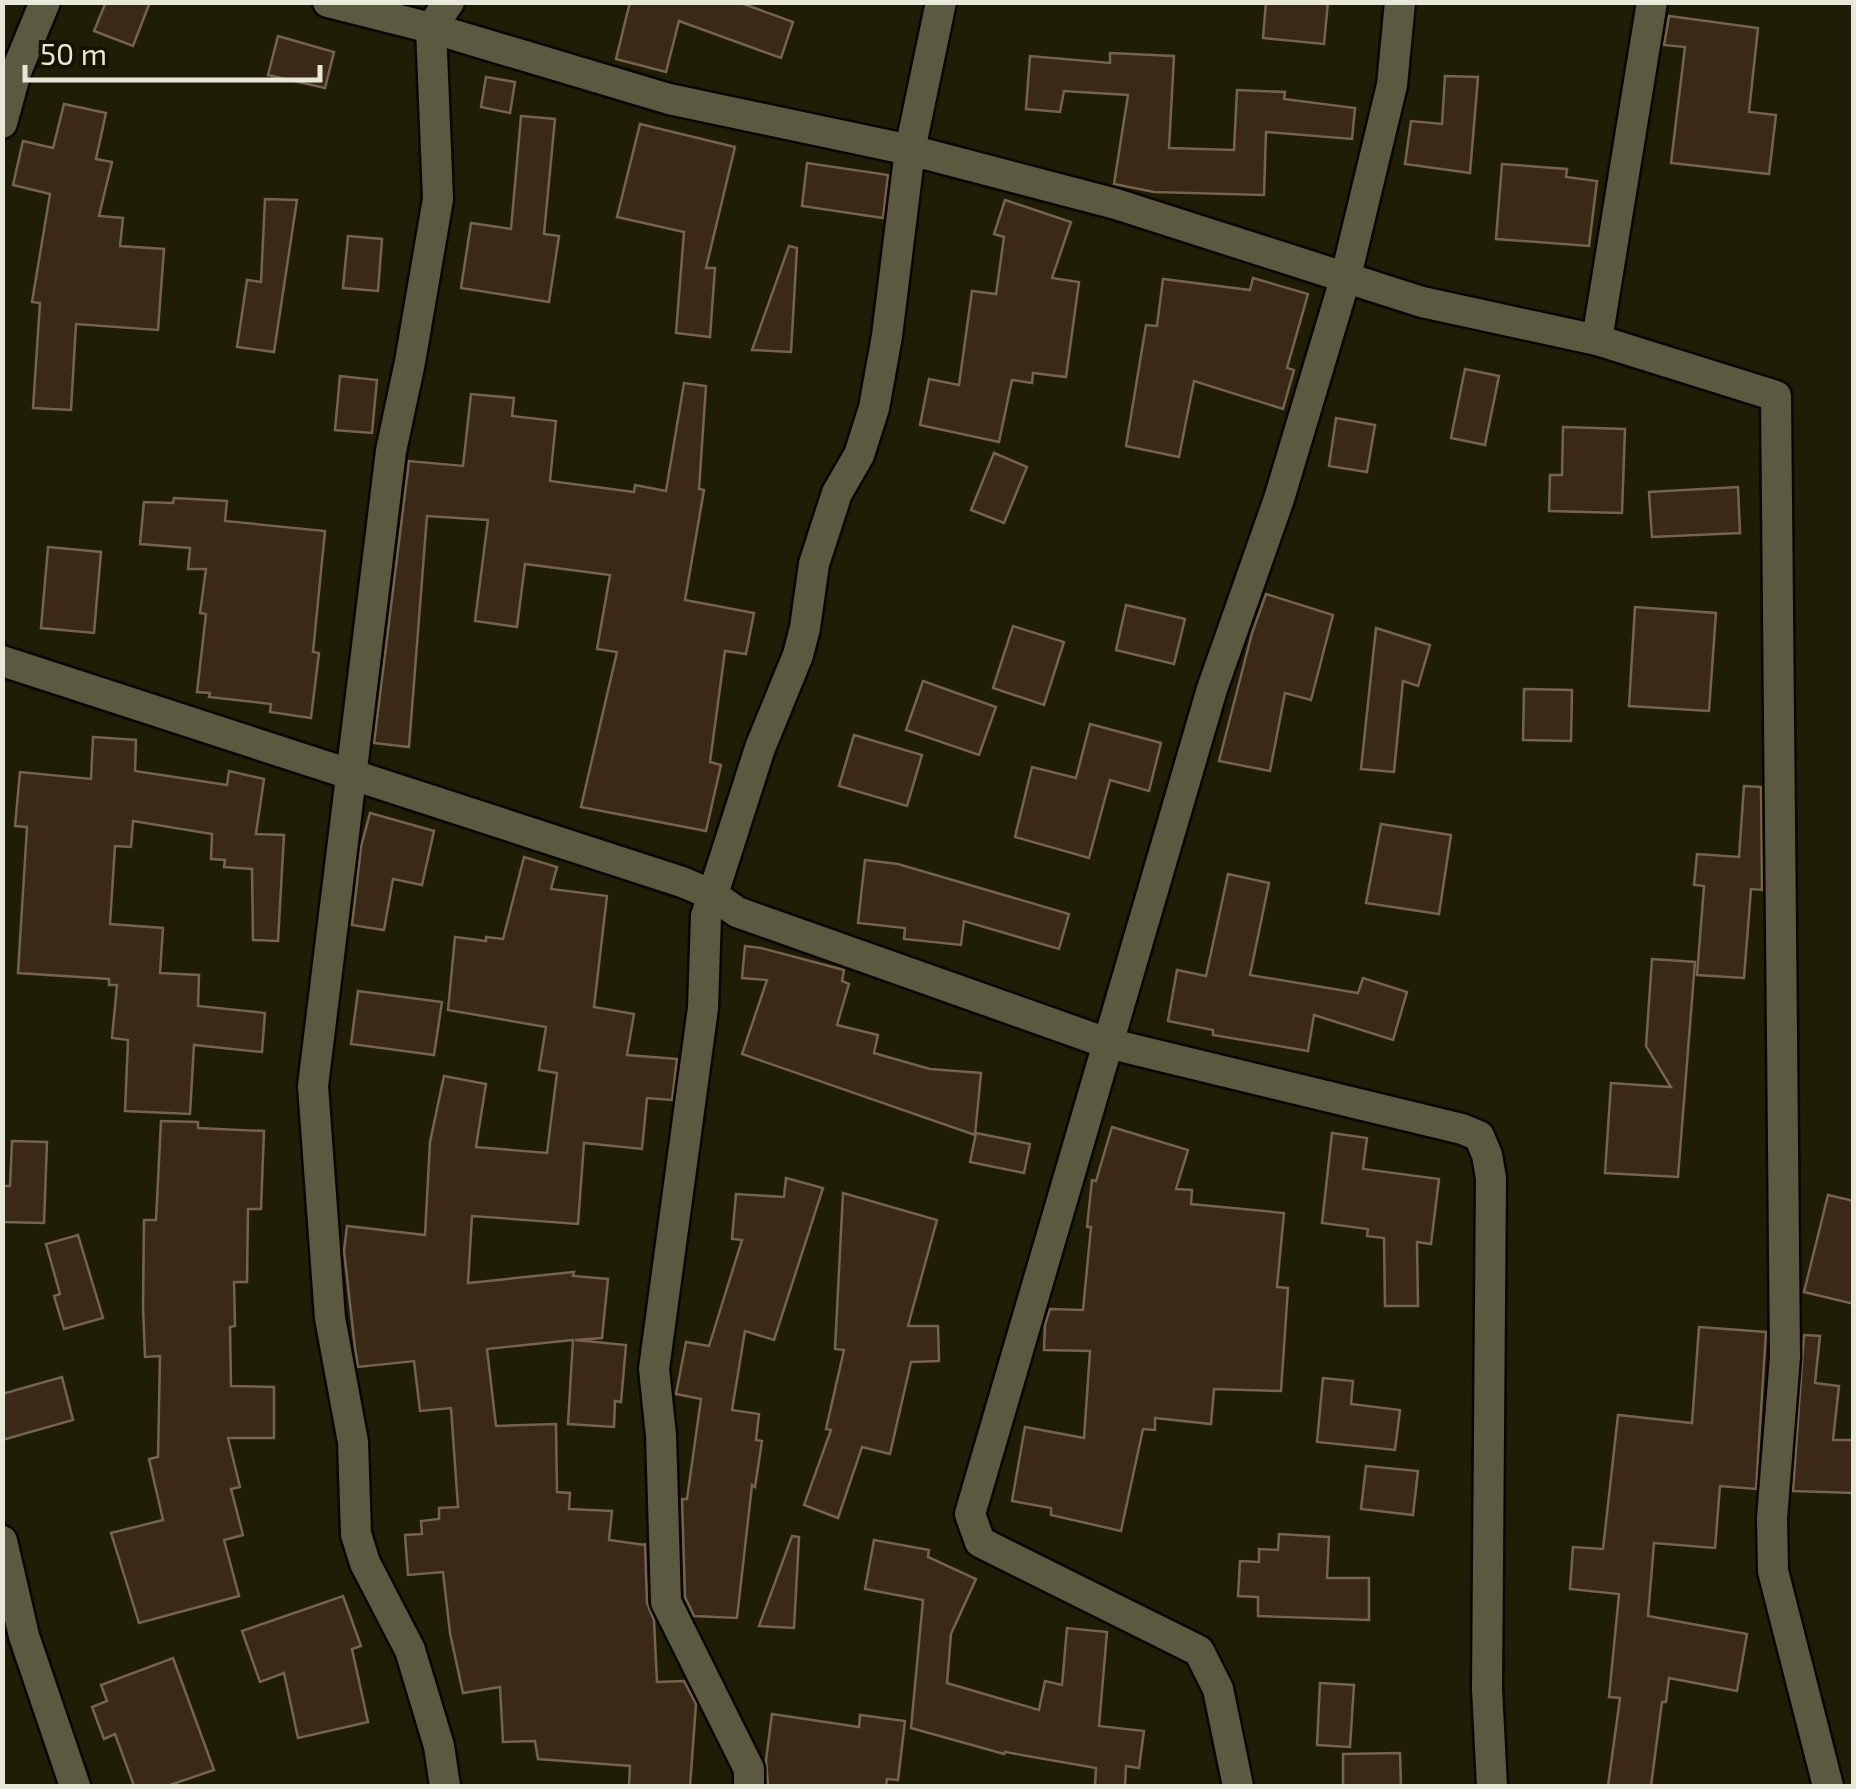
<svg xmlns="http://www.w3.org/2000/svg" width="1856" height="1789" font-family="'Exo 2',sans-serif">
  <rect width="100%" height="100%" fill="#201d06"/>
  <g fill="#392916" stroke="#75634f" stroke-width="2.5">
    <path d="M106 2H150L133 46 94 31Z"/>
    <path d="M630 2H738L793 22 781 58 679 21 666 72 616 59Z"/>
    <path d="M1266 2H1328L1324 44 1263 38Z"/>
    <path d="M1669 16 1758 28 1749 112 1776 115 1769 174 1671 163 1685 47 1664 45Z"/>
    <path d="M278 36 334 52 325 88 268 75Z"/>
    <path d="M1110 53 1174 56 1169 148 1234 150 1237 90 1285 92 1284 99 1355 108 1352 139 1266 132 1264 195 1154 192 1114 184 1128 95 1064 91 1060 112 1026 109 1030 56 1110 63Z"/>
    <path d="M1445 76 1478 77 1470 173 1405 164 1411 121 1442 124Z"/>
    <path d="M486 77 515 82 510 113 481 107Z"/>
    <path d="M64 104 106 113 96 159 112 162 99 216 123 218 120 246 164 249 158 330 76 324 71 410 33 408 40 303 32 302 50 194 13 185 23 141 53 148Z"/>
    <path d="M521 116 555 119 544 234 559 236 549 302 461 288 471 223 511 229Z"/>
    <path d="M640 124 735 147 706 268H715L710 337 676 333 684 232 617 217Z"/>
    <path d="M807 163 888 175 883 218 802 206Z"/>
    <path d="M1502 164 1567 169 1566 177 1597 181 1589 246 1496 239Z"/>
    <path d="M265 199 297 200 274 352 237 347 247 280 261 282Z"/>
    <path d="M1005 200 1071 222 1052 278 1079 282 1066 377 1033 373 1032 383 1012 380 999 442 920 425 929 379 959 385 972 291 996 294 1004 237 994 234Z"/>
    <path d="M348 236 382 239 378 291 343 288Z"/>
    <path d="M789 246 797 248 791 352 752 350Z"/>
    <path d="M1253 278 1308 294 1287 368 1294 370 1283 409 1194 381 1179 457 1126 446 1146 325 1157 326 1163 279 1250 290Z"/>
    <path d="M1465 369 1499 376 1485 445 1451 438Z"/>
    <path d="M340 376 377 380 372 433 335 430Z"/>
    <path d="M684 383 706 386 699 489 704 490 685 600 754 613 746 654 725 651 710 762 721 765 706 831 581 807 617 652 597 649 610 575 525 564 517 627 475 621 488 520 427 516 409 747 374 743 409 461 463 466 471 394 514 398 512 416 556 421 550 481 634 492 635 485 666 491Z"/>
    <path d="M1336 418 1375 425 1367 472 1329 466Z"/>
    <path d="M1563 427 1625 429 1622 513 1549 511 1550 475H1562Z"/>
    <path d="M994 453 1027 467 1004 523 971 510Z"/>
    <path d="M1738 487 1740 533 1652 537 1649 492Z"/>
    <path d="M174 498 227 501 225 521 325 531 313 652 319 653 311 718 270 712 271 704 209 697 210 693 197 692 206 614 200 613 206 569H188L190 548 140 544 144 502 173 503Z"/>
    <path d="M48 547 101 552 94 633 41 628Z"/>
    <path d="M1266 594 1333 615 1311 700 1285 693 1270 771 1219 761 1252 633Z"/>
    <path d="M1126 605 1185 619 1174 664 1116 650Z"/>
    <path d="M1635 607 1716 613 1709 711 1629 706Z"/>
    <path d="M1013 626 1064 642 1044 705 993 688Z"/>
    <path d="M1376 628 1430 645 1418 686 1403 681 1394 772 1361 769Z"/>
    <path d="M923 681 996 707 979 755 906 730Z"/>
    <path d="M1524 689 1572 690 1571 741 1523 740Z"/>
    <path d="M1090 724 1161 743 1149 791 1110 780 1089 858 1015 837 1032 767 1076 778Z"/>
    <path d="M854 735 922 755 907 806 839 786Z"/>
    <path d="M93 737 136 740 135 771 227 785 229 771 264 779 256 834 284 835 278 941 253 940 252 869 224 867 225 860 211 859 212 834 133 821 131 847 115 846 110 924 163 928 160 973 199 975 198 1006 265 1013 262 1052 194 1045 190 1114 125 1111 128 1040 112 1038 117 985H109V979L18 973 27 827 15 826 20 772 91 779Z"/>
    <path d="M1744 786 1761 787 1762 890 1751 889 1744 978 1697 975 1704 886 1694 885 1697 854 1739 857Z"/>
    <path d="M370 813 434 831 422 885 393 879 384 930 352 925 361 847Z"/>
    <path d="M1381 824 1451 835 1439 914 1366 903Z"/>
    <path d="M524 857 557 867 551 889 607 896 594 1007 634 1014 627 1055 677 1059 672 1100 647 1098 642 1149 584 1143 578 1224 472 1216 468 1283 574 1272 573 1276 608 1279 602 1338 575 1340 626 1345 621 1402 615 1401 614 1427 568 1424 573 1340 487 1349 496 1426 556 1424 557 1492 570 1493 569 1509 612 1511 609 1540 645 1545V1543L647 1603 654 1620 657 1682 684 1681 696 1704 690 1786H629L630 1766 538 1759 535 1741 503 1742 500 1687 463 1693 450 1633 443 1572 408 1575 405 1535 422 1534 421 1521 439 1519V1508L458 1507 451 1408 420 1411 414 1361 358 1367 355 1348 344 1251 347 1226 425 1235 430 1142 444 1076 486 1084 476 1147 547 1153 557 1073 539 1070 546 1027 448 1010 455 937 486 941V937L503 939Z"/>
    <path d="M865 860 898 864 1069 914 1059 949 964 921 961 945 904 939 905 928 858 923Z"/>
    <path d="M1228 874 1269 883 1250 975 1358 993 1363 978 1407 992 1393 1040 1314 1015 1308 1051 1213 1035V1030L1168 1021 1177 970 1206 976Z"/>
    <path d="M745 946 761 948 844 970 842 981 849 984 837 1025 878 1035 874 1053 930 1069 981 1073 975 1135 742 1054 767 980 742 978Z"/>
    <path d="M1652 959 1695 962 1678 1177 1605 1173 1611 1083 1671 1087 1646 1046Z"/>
    <path d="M358 991 442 1002 434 1055 351 1044Z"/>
    <path d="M161 1121 198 1122V1128L264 1131 261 1209H248L247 1282H234L235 1326 230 1327 231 1386 274 1387V1438H228L240 1487 231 1489 243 1535 224 1540 239 1596 139 1623 111 1533 163 1520 149 1459 158 1457 160 1356 145 1357 143 1306 144 1220H156Z"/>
    <path d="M1112 1127 1188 1150 1176 1189 1192 1190 1191 1204 1284 1213 1277 1287 1288 1288 1281 1391 1214 1389 1211 1424 1155 1418V1430L1143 1429 1121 1531 1051 1515V1508L1012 1501 1025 1427 1084 1438 1090 1351 1044 1350 1045 1325 1050 1309 1083 1310 1091 1227H1087L1092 1180 1096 1181Z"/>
    <path d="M976 1133 1030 1144 1024 1173 970 1162Z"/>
    <path d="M1332 1133 1367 1138 1363 1169 1439 1179 1431 1244 1417 1242 1418 1306H1385L1384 1238 1367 1236 1368 1229 1322 1223Z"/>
    <path d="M12 1141 47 1142 44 1223 2 1222V1186H10Z"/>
    <path d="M786 1178 823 1188 774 1340 745 1331 732 1410 759 1414 756 1440 762 1441 755 1487 752 1485 737 1618 694 1616 685 1597 682 1499H687L701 1399 676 1394 686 1342 709 1346 742 1240 732 1239 736 1194 784 1197Z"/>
    <path d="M843 1193 937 1220 908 1326H938L939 1361 911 1362 890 1454 862 1447 838 1518 804 1505 831 1430 826 1429 844 1350 835 1349Z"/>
    <path d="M1828 1195 1854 1201V1304L1804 1292Z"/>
    <path d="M78 1235 103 1318 64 1329 54 1296 60 1294 46 1244Z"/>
    <path d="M1699 1327 1766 1332 1756 1489 1720 1486 1715 1548 1654 1543 1648 1616 1747 1634 1737 1691 1669 1678 1666 1702H1662L1651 1786H1608L1620 1698 1609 1697 1619 1594 1570 1589 1573 1547 1603 1549 1618 1415 1692 1423Z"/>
    <path d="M1804 1335 1820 1336 1815 1383 1839 1386 1833 1440H1854V1493L1793 1491Z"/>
    <path d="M62 1377 73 1420 2 1440V1394Z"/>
    <path d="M1323 1378 1353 1381 1351 1404 1400 1410 1395 1450 1317 1442Z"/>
    <path d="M1366 1466 1418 1471 1413 1515 1361 1509Z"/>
    <path d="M1279 1534 1329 1537 1327 1578H1369V1620L1258 1616V1597L1238 1596 1240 1561 1259 1562V1549L1278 1550Z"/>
    <path d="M792 1536 799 1537 794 1628 759 1626Z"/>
    <path d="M874 1540 929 1550 928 1557 976 1579 951 1634 947 1683 1039 1710 1045 1681 1062 1685 1067 1628 1107 1632 1099 1726 1144 1731 1139 1768 1126 1766 1125 1786H1095L1096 1768 1005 1752 1004 1754 911 1728 923 1600 865 1589Z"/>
    <path d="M343 1596 361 1646 352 1649 368 1722 298 1738 284 1673 260 1682 242 1631Z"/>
    <path d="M173 1658 214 1770 167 1786H134L115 1734 104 1739 92 1707 107 1701 101 1685Z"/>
    <path d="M1320 1683 1354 1685 1350 1747 1317 1745Z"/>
    <path d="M772 1714 859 1727 860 1715 905 1721 898 1780 887 1779 886 1786H768L766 1760Z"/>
    <path d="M1400 1753 1401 1786H1343V1754Z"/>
  </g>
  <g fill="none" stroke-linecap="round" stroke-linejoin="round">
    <g stroke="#090700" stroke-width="35">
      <g id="street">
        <path d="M328 2 431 28 669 99 910 150 1116 204 1422 302 1597 340 1776 396 1785 1357 1772 1518 1773 1571 1828 1786"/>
        <path d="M2 123 16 72 45 2"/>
        <path d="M1597 340 1652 2"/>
        <path d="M2 661 682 882 713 895 737 912 1107 1043 1462 1129 1479 1136 1487 1155 1491 1178 1487 1689 1492 1786"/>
        <path d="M2 1541 24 1636 75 1786"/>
        <path d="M445 1786 439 1746 410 1650 365 1563 356 1534 353 1442 330 1318 313 1086 391 451 410 362 438 199 431 28 449 2"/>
        <path d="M749 1786V1769L666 1602 661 1435 654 1369 703 1008 706 916 760 748 798 655 805 628 814 564 837 493 859 455 874 408 887 336 910 150 941 2"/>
        <path d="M1238 1786 1218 1689 1199 1651 980 1542 970 1514 1212 689 1279 499 1346 276 1392 85 1400 2"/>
      </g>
    </g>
    <use href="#street" stroke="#5b5940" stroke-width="30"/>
  </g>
  <rect width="1856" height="1789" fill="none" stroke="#e8e8d9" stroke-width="10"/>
  <path d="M25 65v15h295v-15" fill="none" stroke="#e8e8d9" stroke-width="5"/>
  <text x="40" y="65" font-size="30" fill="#e8e8d9" stroke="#161401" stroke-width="8" paint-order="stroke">50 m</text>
</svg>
